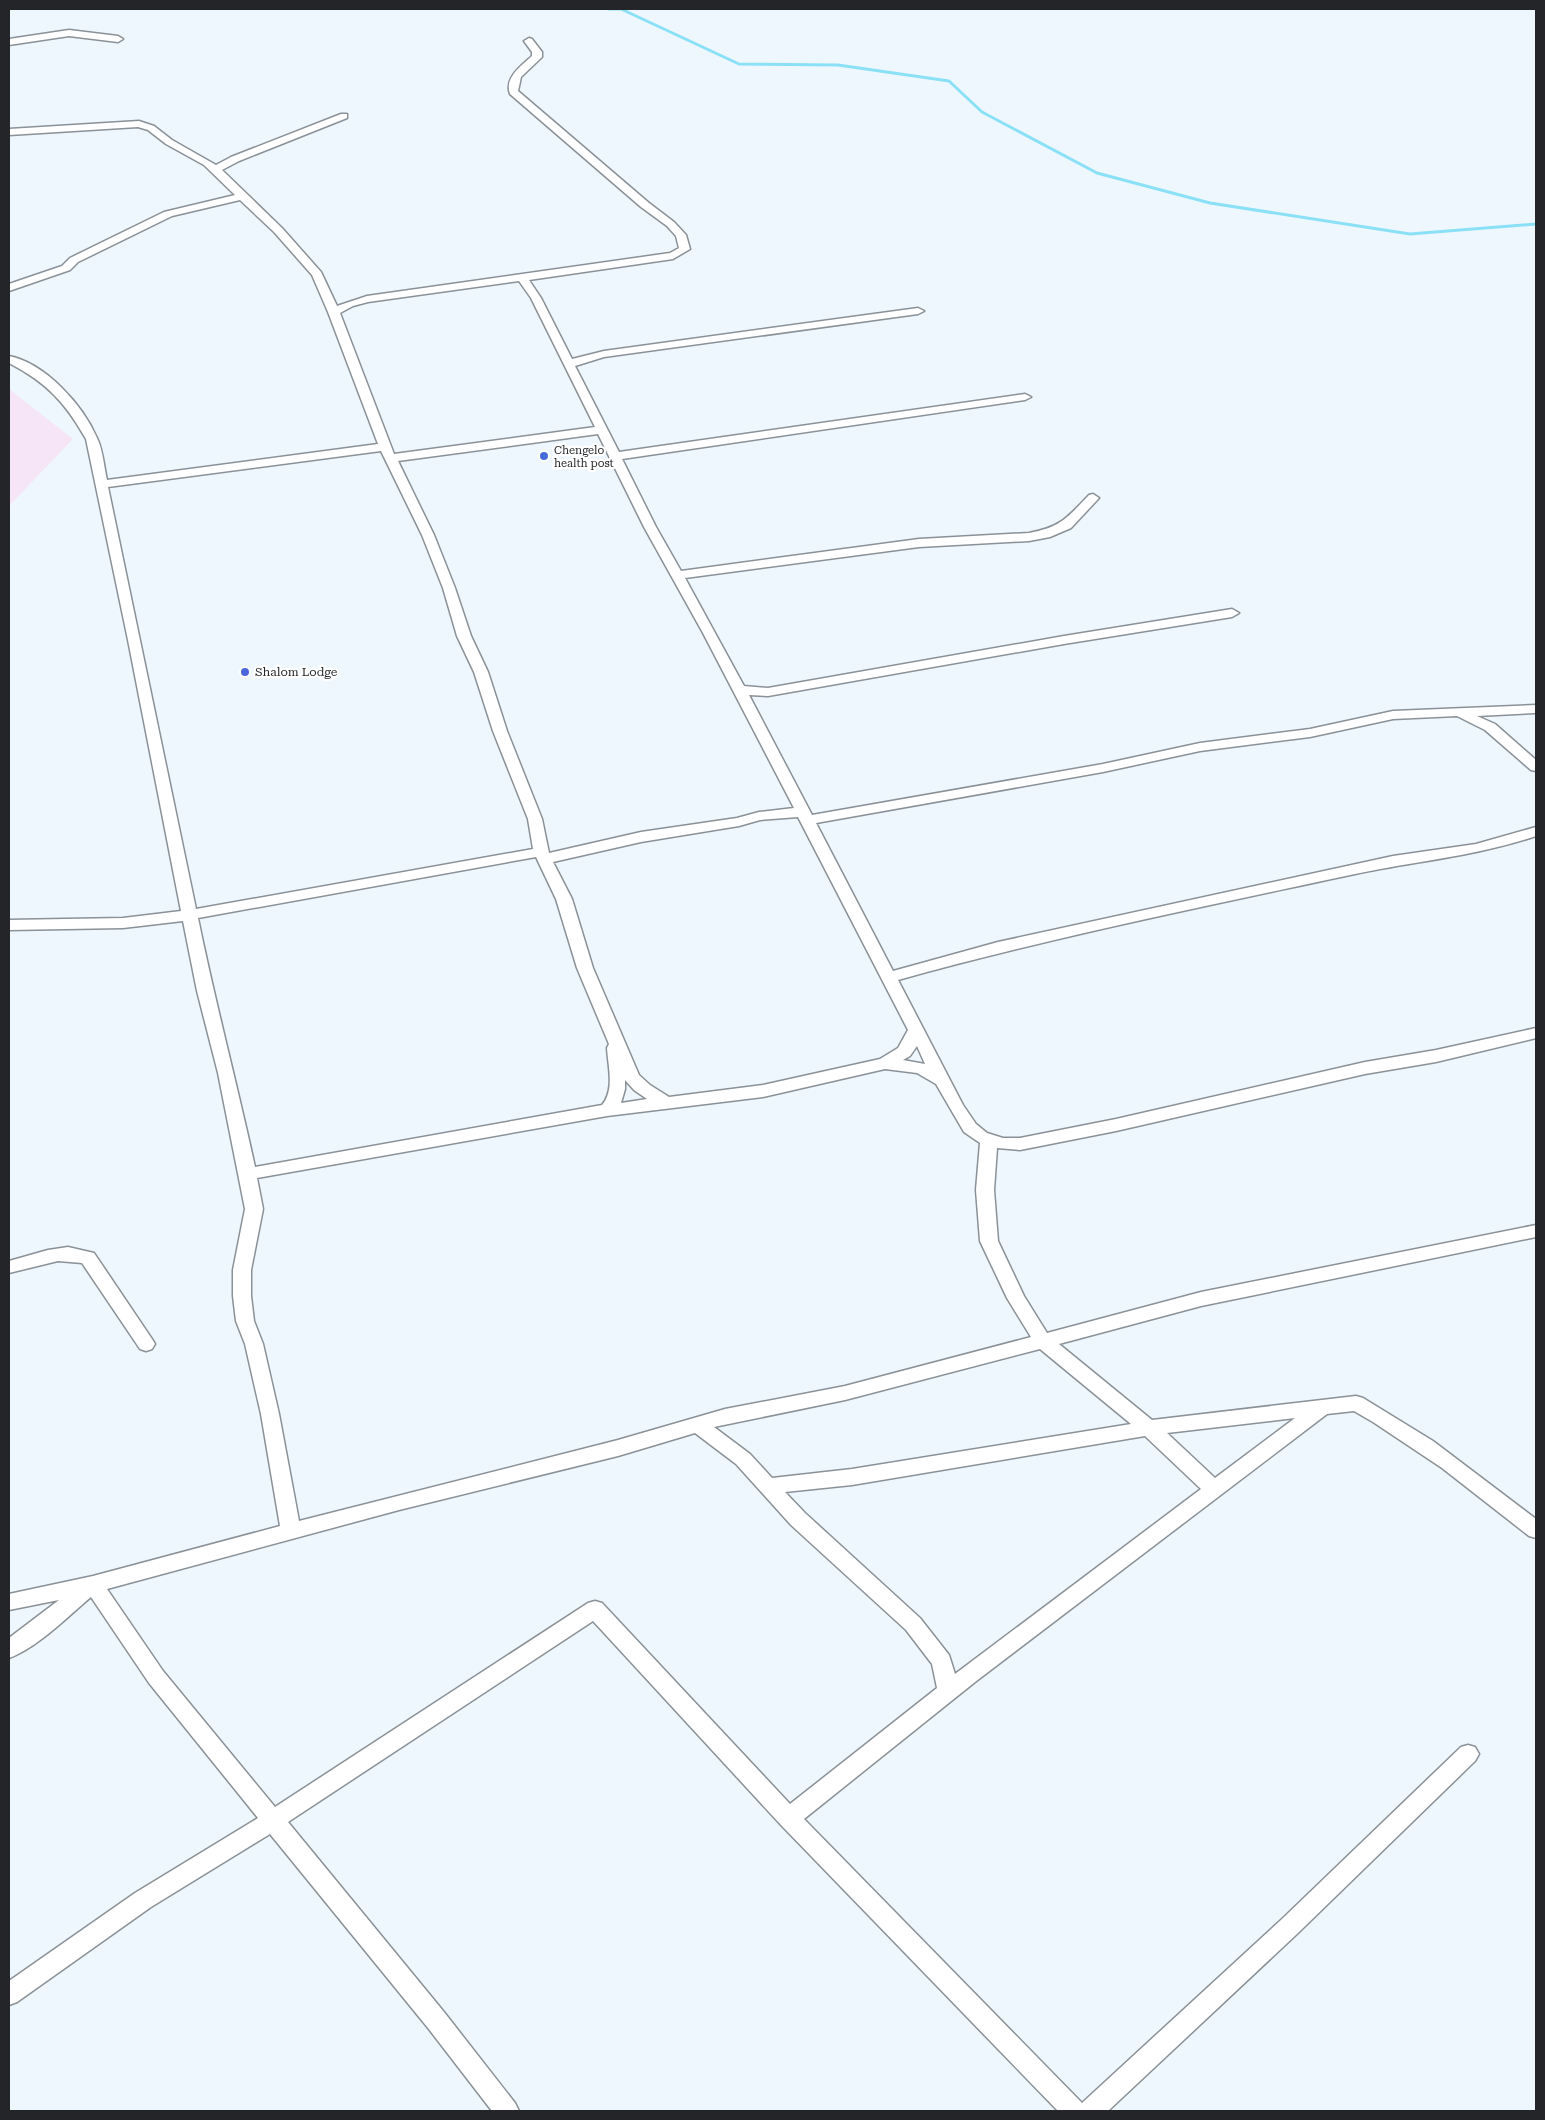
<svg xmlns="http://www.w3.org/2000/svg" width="1545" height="2120" font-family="'Roboto Serif',serif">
  <rect width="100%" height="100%" fill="#eff7fe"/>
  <path fill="#f6e5f7" d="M9 389 73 439 9 506Z"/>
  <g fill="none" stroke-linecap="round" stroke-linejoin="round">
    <path stroke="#8ae1f7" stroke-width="3" d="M609 9H621L739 64 838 65 949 81 982 112 1097 173 1210 203 1410 234 1536 224"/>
    <g stroke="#8a9197" stroke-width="3">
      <g id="minor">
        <path d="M69 30 118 36 123 39 118 42 69 36 9 45V39Z"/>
        <path d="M529 38 532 39 542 52V57L521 77 518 91 649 203 674 222 686 235 690 249 673 259 529 280 541 298 572 359 604 351 918 308 924 311 918 314 604 357 575 366 619 452 1025 394 1031 397 1025 400 622 459 656 527 681 571 919 539 1029 533C1061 527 1067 518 1089 495L1093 494 1099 498 1071 528 1050 537 1029 541 919 547 685 578 744 686 768 688 1064 636 1232 609 1239 613 1232 617 1064 644 768 696 749 695 812 815 1103 764 1200 743 1310 729 1393 711 1536 705V713L1477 716 1495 724 1536 760V771L1531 770 1485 730 1457 716 1393 719 1310 737 1200 751 1103 772 816 823 893 971 998 942 1393 856 1476 844 1536 827V836C1477 856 1416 861 1355 874 1202 907 1049 938 898 980L963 1105 976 1124 987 1133 1003 1138H1020L1116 1119 1365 1062 1436 1050 1536 1028V1038L1436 1062 1365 1074 1116 1131 1020 1150 997 1148 994 1190 998 1241 1024 1296 1047 1333 1201 1292 1536 1225V1237L1201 1306 1059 1344 1152 1420 1356 1396 1363 1398 1433 1441 1536 1519V1538L1529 1536 1442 1468 1373 1422 1354 1411 1327 1414 975 1682 804 1819 1082 2103 1282 1919 1461 1747 1468 1745 1475 1747 1479 1754 1475 1761 1298 1933 1108 2111H1058L781 1825 593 1621 288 1822 444 2012 515 2103 519 2111H492L428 2028 270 1834 151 1907 17 2002 9 2005V1981L135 1893 258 1818 149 1683 91 1597C67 1617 37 1648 9 1658V1638L59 1600 9 1610V1594L93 1576 280 1526 261 1414 245 1344 236 1321 233 1296V1270L245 1209 218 1073 197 991 183 921 123 928 9 930V920L123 918 181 911 128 640 86 439C65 402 47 383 9 363V356C45 363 83 405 97 438 103 450 104 467 107 480L378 444 328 312 312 275 274 232 240 200 172 216 78 262 70 270 9 291V284L62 266 70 258 164 212 235 195 204 165 166 144 148 130 138 127 9 135V129L139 121 154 126 172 140 216 165 231 157 341 114H347V118L239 161 222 170 282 228 321 272 337 306 367 296 670 253 679 248 676 236 667 226 641 207 510 94C504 78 521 66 532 56V52L524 41ZM519 281 531 298 595 427 394 454 340 313 353 306 368 302ZM598 434 644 527 703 633 794 808 759 812 737 818 641 832 549 853 542 819 507 731 488 672 471 636 455 588 434 535 398 461ZM381 451 422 535 443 588 457 636 474 672 493 731 528 819 533 849 196 909 108 487ZM798 817 908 1030 898 1048 880 1059 763 1085 669 1097 650 1085 639 1075 593 968 572 899 553 862 641 842 739 826 760 820ZM536 857 556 899 577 968 609 1044 607 1048C608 1066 615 1090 602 1105L255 1167C237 1084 215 1002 198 918ZM917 1046 925 1064 903 1060 910 1056ZM885 1069 917 1073 936 1084 964 1132 980 1143 976 1190 980 1241 1007 1298 1031 1337 845 1386 725 1409 618 1440 299 1521 279 1414 263 1344 254 1321 251 1296V1270L263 1209 257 1178 607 1116 763 1097ZM625 1080 634 1090 647 1099 621 1103 625 1089ZM1040 1349 1131 1424 852 1469 772 1478 750 1454 714 1427 845 1400ZM1295 1418 1215 1478 1167 1433ZM695 1433 736 1464 791 1525 906 1630 932 1664 937 1688 790 1804 602 1603 595 1601 588 1603 275 1807 163 1671 107 1589 399 1510 618 1456ZM1145 1436 1201 1489 955 1674 949 1655 920 1618 805 1513 785 1492 852 1485Z"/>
        <path d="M68 1247 94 1253 152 1339 155 1344 152 1349 146 1351 140 1349 82 1263 58 1261 9 1273V1261L48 1250Z"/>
      </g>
    </g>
    <use href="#minor" fill="#fff" fill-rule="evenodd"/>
  </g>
  <g fill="#4a68dc" stroke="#fff" stroke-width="2">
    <circle cx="544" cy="456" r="5"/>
    <circle cx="245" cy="672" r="5"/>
  </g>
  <g text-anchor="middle" stroke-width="4.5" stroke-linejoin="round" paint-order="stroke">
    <g font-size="11" fill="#232528" stroke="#fff" text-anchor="start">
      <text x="554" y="454">Chengelo<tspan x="554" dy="13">health post</tspan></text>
    </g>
    <g font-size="12" fill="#232528" stroke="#fff" text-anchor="start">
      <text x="255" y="676">Shalom Lodge</text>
    </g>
  </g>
  <rect width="1545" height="2120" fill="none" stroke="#232528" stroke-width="20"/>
</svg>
